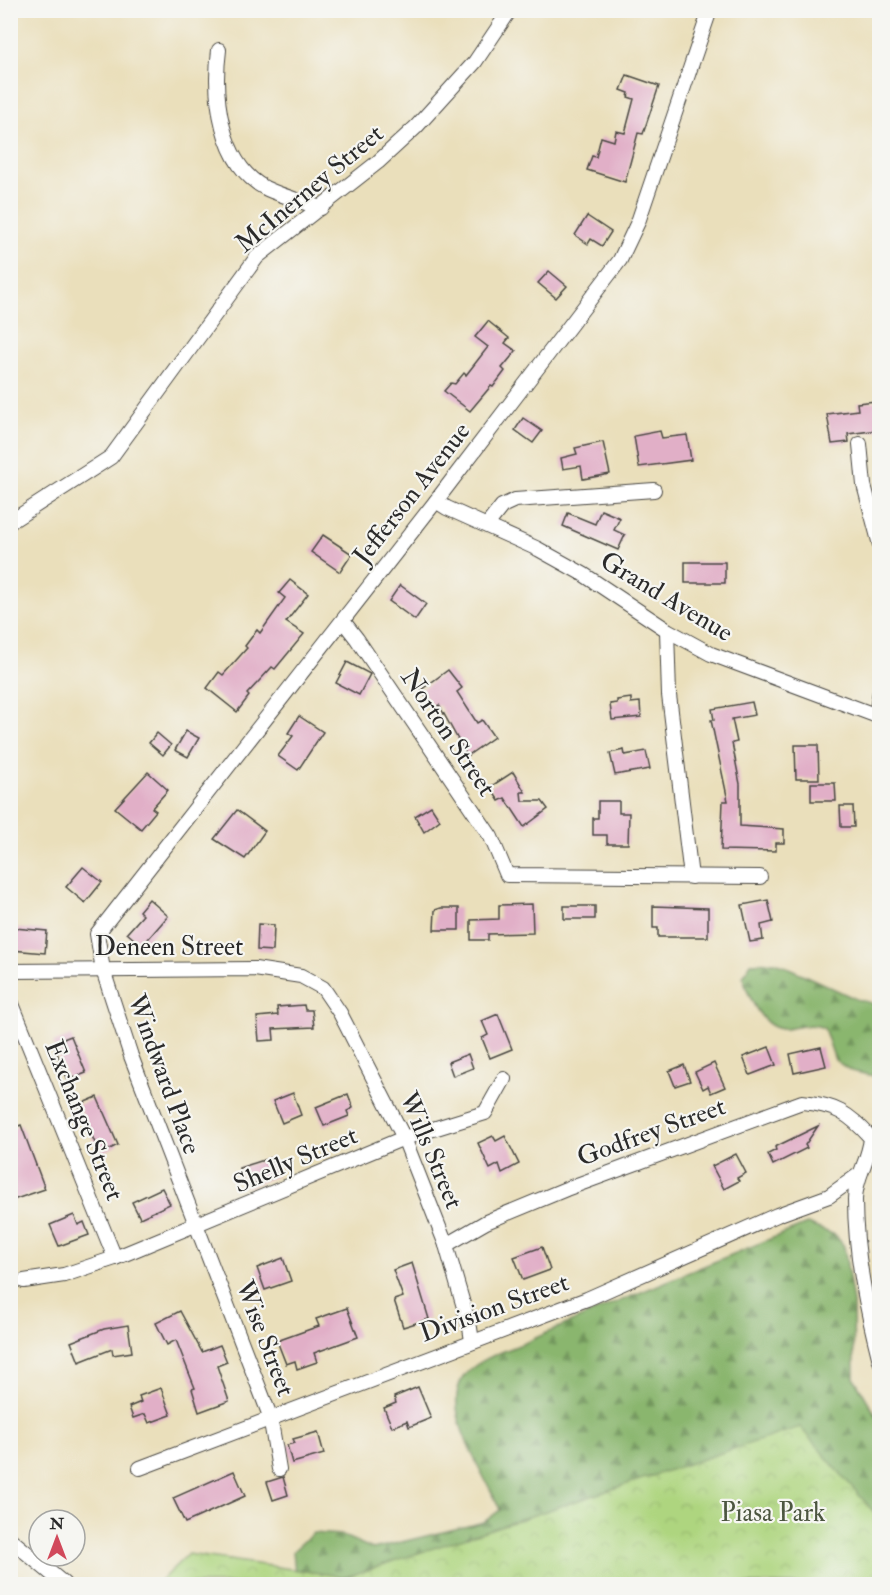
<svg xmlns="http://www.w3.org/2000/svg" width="890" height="1595" font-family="'IM FELL Double Pica',serif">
  <defs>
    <pattern id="forest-firs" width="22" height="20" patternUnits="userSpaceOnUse" patternTransform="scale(1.5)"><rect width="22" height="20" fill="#8ab66e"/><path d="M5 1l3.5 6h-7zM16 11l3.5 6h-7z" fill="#71945b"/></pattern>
    <pattern id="park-crowns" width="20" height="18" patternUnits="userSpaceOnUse" patternTransform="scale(1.5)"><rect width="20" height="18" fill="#aed57f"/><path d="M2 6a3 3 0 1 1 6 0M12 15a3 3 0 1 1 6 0" fill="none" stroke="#96b76e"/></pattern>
  </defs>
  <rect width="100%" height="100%" fill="#f6f6f2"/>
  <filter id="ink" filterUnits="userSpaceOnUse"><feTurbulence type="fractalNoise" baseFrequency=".0167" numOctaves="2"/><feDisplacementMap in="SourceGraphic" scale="12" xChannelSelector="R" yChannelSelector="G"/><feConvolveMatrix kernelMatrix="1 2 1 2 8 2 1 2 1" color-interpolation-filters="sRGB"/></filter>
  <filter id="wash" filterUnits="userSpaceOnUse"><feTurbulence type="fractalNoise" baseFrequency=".008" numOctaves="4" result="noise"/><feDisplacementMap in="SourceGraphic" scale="24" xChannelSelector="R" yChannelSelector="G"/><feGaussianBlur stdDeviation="1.35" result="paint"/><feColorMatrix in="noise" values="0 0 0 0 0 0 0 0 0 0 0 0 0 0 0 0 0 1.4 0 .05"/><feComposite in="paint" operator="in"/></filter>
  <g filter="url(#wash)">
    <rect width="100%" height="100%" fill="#eadfbb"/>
    <g fill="url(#forest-firs)" stroke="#5a704c" stroke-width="1.5">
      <path d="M776 962 856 999 879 1005V1077L851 1071 835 1060 824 1028C811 1022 800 1027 786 1029 762 1031 748 995 743 977L751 963Z"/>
      <path d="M807 1224 835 1235 844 1246 853 1303 854 1378 879 1420V1584H296L293 1551 313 1533 341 1535 373 1549 484 1522 500 1510C487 1477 441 1415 462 1379 474 1359 509 1350 529 1341 620 1299 714 1262 807 1224Z"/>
    </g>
    <path fill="url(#park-crowns)" stroke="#6c8055" stroke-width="1.5" d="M800 1427 879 1518V1584H157L188 1554 346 1577Z"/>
    <g id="blocks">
      <g fill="#e1afc7">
        <path d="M627 75 659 86 643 134 638 133 625 182 587 170 592 156 596 157 601 137 614 141 616 131 625 133 634 99 628 97 629 93 621 90Z"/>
        <path d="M587 216 611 232 602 246 591 239 588 244 575 235Z"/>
        <path d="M549 271 567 286 556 298 538 283Z"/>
        <path d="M488 321 509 338 505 343 516 351 502 368 505 371 493 387 491 386 470 411 444 391 451 383 455 384 464 373 466 375 488 347 475 337Z"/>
        <path d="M876 401 879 430 848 434 849 442 832 444 827 414 858 410 857 403Z"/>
        <path d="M523 418 542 431 533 443 515 430Z"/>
        <path d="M660 431 662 438 687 435 691 460 639 467 634 436Z"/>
        <path d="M603 442 610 474 583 479 581 466 563 469 561 458 577 454 575 448Z"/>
        <path d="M601 510 620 518 614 530 625 535 618 550 563 526 568 513 595 524Z"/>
        <path d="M323 535 352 554 340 572 311 552Z"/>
        <rect x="685" y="562" width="40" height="21"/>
        <path d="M290 580 308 594 286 622 304 634 275 669 272 667 247 694 249 696 237 712 207 688 219 672 223 675 247 648 245 646 257 630 260 633 285 598 279 593Z"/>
        <path d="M400 585 426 604 415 620 389 601Z"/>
        <path d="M347 662 370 674 359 695 336 683Z"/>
        <path d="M448 670 462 688 457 692 477 723 482 720 494 737 467 756 439 705 434 708 421 690Z"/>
        <path d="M631 698V703L640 702 641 717 612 720 610 704 617 703V700Z"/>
        <path d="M752 702 755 715 732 719 737 742 732 743 740 784V826L784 829V843H776V851L721 850 723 801H728L711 720H714L712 709Z"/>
        <path d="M299 716 323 732 298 770 278 756 293 736 288 733Z"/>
        <path d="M186 731 199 738 188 757 175 750Z"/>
        <path d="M157 733 171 745 163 755 149 743Z"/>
        <path d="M795 745H818L819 779H796Z"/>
        <path d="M624 750 625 755 646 751 650 769 615 775 610 753Z"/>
        <path d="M148 772 168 790 152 808 156 811 141 829 115 808Z"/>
        <path d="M513 772 525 792H521L522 801H542L548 809 524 827 505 798 499 801 490 787Z"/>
        <path d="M811 783H835L836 801H811Z"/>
        <path d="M598 801H619V813H629L628 844H607V835H593V818H598Z"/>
        <path d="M431 806 440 820 424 832 415 816Z"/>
        <path d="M840 806H853L854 827H841Z"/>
        <path d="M237 810 265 831 245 859 214 839Z"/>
        <path d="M83 867 102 882 85 903 66 887Z"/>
        <path d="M149 899 168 916 142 946 127 933 143 915 139 911Z"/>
        <path d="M768 900 773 922 761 925 763 940 750 942 742 905Z"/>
        <path d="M532 904 533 933 488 934V940H471V920L499 919V905Z"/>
        <rect x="564" y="906" width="31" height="13"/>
        <path d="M653 906 708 908V937H658V928H653Z"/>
        <path d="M441 908H459V930H434L435 910Z"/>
        <path d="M258 924 274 925 273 951 257 950Z"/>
        <path d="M14 928 47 931 45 953 12 950Z"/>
        <path d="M304 1005 305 1010H312L314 1027 273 1029 274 1040 259 1041 257 1017 278 1015 277 1007Z"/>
        <path d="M498 1014 512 1049 490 1058 482 1038 488 1035 482 1021Z"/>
        <path d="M71 1036 86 1073 68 1080 53 1043Z"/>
        <path d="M769 1047 776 1065 750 1075 743 1057Z"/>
        <path d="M821 1047 826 1066 794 1073 790 1054Z"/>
        <path d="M468 1054 473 1068 453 1076 448 1062Z"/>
        <path d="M714 1063 725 1087 711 1093 708 1086 703 1089 695 1072Z"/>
        <path d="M684 1065 690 1081 675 1086 669 1071Z"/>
        <path d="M293 1093 301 1115 282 1123 273 1101Z"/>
        <path d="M348 1094 353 1108 347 1111 349 1116 324 1126 316 1107Z"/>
        <path d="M97 1097 118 1145 100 1154 78 1105Z"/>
        <path d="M21 1125 45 1189 10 1201V1129Z"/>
        <path d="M818 1126 805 1145 807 1148 773 1165 768 1154 776 1150 775 1147Z"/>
        <path d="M493 1136 496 1141 505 1136 519 1164 502 1173 499 1164 490 1169 478 1143Z"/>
        <path d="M736 1154 746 1173 737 1178 739 1181 724 1189 712 1166Z"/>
        <path d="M270 1158 277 1176 246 1187 239 1168Z"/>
        <path d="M162 1188 170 1204 140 1218 132 1202Z"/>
        <path d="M74 1215 78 1225 84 1222 89 1235 59 1246 50 1225Z"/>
        <path d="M542 1247 550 1270 523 1280 514 1257Z"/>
        <path d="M283 1258 291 1281 265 1290 257 1268Z"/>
        <path d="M412 1263 429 1319 403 1327 394 1300 403 1297 393 1270Z"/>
        <path d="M347 1308 358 1337 314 1353 317 1362 297 1369 295 1361 286 1364 277 1341 319 1326 316 1319Z"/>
        <path d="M180 1311 202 1352 220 1345 227 1362 217 1366 229 1401 199 1412 192 1389 195 1388 176 1340 167 1345 156 1323Z"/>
        <path d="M128 1325 132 1352 113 1355 112 1349 79 1362 71 1342 104 1329Z"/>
        <path d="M418 1387 431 1418 409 1427 407 1421 392 1427 384 1408 396 1403 394 1397Z"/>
        <path d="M161 1388 171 1415 149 1423 145 1414 133 1418 129 1407 141 1402 139 1396Z"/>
        <path d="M318 1432 324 1454 292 1463 287 1445 295 1443 293 1439Z"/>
        <path d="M234 1471 245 1496 185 1523 173 1498Z"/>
        <path d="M283 1477 288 1495 273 1500 267 1482Z"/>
      </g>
    </g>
  </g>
  <g filter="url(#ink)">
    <use href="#blocks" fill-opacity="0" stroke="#484641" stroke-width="1.5"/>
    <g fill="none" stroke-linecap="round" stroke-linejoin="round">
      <g stroke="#484641" stroke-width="16">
        <g id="minor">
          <path d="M219 50C213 95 220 164 265 188 282 196 303 202 321 208"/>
          <path d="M860 444 864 485 880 545"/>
          <path d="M436 501 447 508 538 549 583 574 667 630 711 654 880 717"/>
          <path d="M10 522 111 457 257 257 378 162 416 127 475 62 510 10"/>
          <path d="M487 525 502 506 515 500 654 490"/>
          <path d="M343 621 357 639 491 837 507 875 760 877"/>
          <path d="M667 630 669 695 691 877"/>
          <path d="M876 716 880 691"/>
          <path d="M10 971 255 969 301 976 323 988 340 1013 404 1138 446 1245 470 1328 472 1341"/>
          <path d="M10 999 115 1258"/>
          <path d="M446 1245 486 1222 566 1189 802 1102C835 1105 849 1113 871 1138 869 1161 855 1177 855 1200 855 1254 867 1310 880 1361"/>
          <path d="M24 1281 64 1275 115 1258 404 1138 485 1113 504 1079"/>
          <path d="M140 1468 587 1299 777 1215 829 1196 857 1176"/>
          <path d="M279 1469 270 1416 131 1056 103 970 97 934 436 501 620 260 638 222 710 10"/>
          <path d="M10 1539 64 1584"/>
        </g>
      </g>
      <use href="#minor" stroke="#fff" stroke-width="14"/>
    </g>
  </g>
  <g text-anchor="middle" stroke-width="4.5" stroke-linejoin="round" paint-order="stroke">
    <g font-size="26" fill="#2b2b2b" stroke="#f6f6f2">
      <text transform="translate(309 188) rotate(-40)" y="9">McInerney Street</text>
      <text transform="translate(411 493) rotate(-52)" y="9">Jefferson Avenue</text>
      <text transform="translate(667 596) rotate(31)" y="9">Grand Avenue</text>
      <text transform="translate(449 732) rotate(56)" y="9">Norton Street</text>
      <text x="169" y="955">Deneen Street</text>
      <text transform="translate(165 1074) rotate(70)" y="9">Windward Place</text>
      <text transform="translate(85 1120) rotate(68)" y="9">Exchange Street</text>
      <text transform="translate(651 1131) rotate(-20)" y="9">Godfrey Street</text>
      <text transform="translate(432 1150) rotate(67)" y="9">Wills Street</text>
      <text transform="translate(295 1159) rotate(-23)" y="9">Shelly Street</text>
      <text transform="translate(494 1307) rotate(-20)" y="9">Division Street</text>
      <text transform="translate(266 1338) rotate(69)" y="9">Wise Street</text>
    </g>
    <g font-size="26" fill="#4c5640" stroke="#f6f6f2">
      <text x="773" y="1521">Piasa Park</text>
    </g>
  </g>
  <rect width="890" height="1595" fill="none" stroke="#f6f6f2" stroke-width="36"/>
  <g transform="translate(57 1538)"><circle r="28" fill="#f6f6f2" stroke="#a5a5a2" stroke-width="1.5"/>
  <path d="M0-4.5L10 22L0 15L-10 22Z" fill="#d1495b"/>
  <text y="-9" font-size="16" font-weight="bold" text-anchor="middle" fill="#2b2b2b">N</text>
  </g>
</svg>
